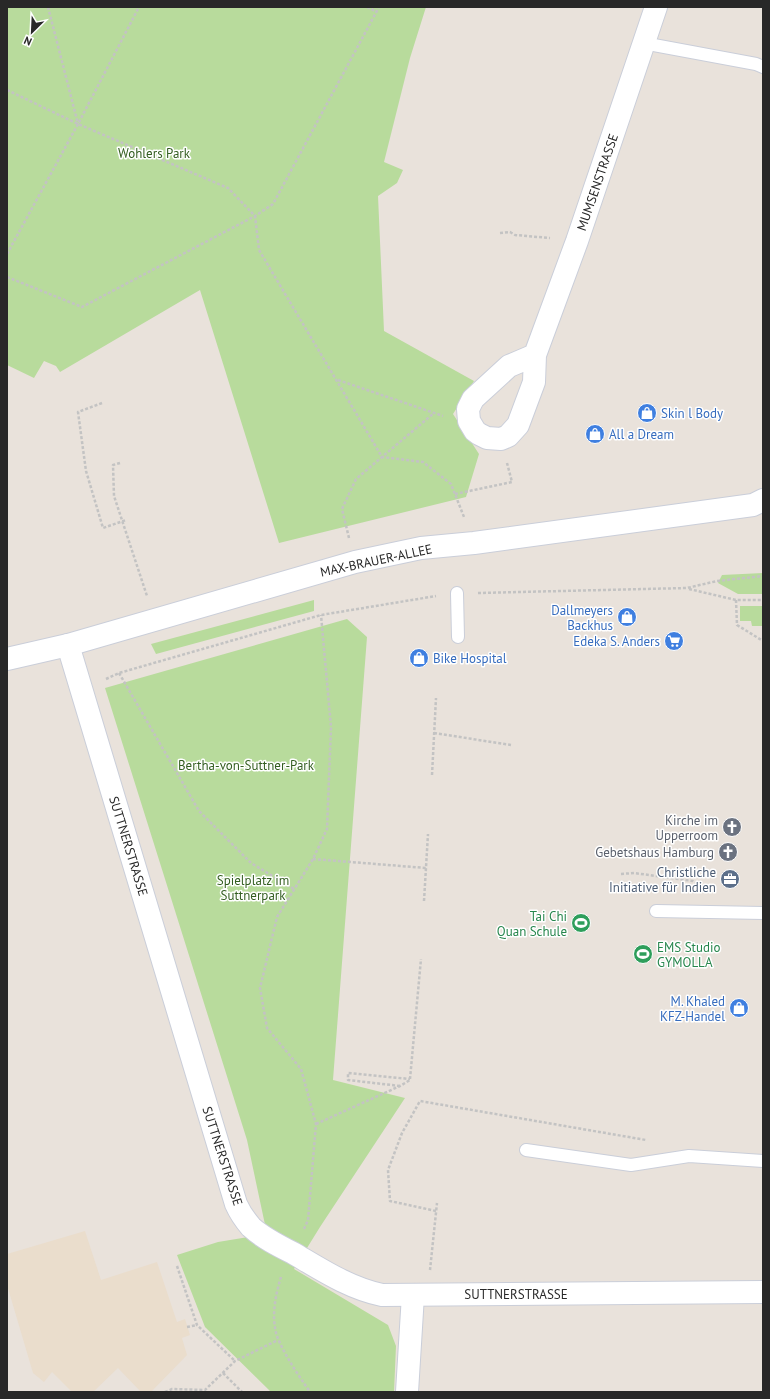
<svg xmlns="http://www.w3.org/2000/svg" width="770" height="1399" font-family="'PT Sans',sans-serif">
  <rect width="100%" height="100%" fill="#e9e2db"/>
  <path fill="#eaddcc" d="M85 1231 101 1280 157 1262 177 1322 185 1319 190 1335 182 1338 187 1355 151 1392H141L118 1368 93 1392H72L52 1372 44 1382 33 1373 7 1285V1254Z"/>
  <g fill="#b8db9c">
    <path d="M7 7H426L410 58 384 162 403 170 397 183 378 196 384 331 474 381 453 414 479 454 466 497 279 543 200 290 60 372 56 366 44 361 34 378 7 365Z"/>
    <path d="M763 573V594H738L718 583 722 575Z"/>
    <path d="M314 600V611L156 654 151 644Z"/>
    <path d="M740 606H763V631H762V626H752L751 621H740Z"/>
    <path d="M347 619 367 637 333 1080 405 1098 320 1227 294 1269 388 1325 396 1346 394 1392H271L205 1327 177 1255 218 1242 267 1234 247 1140 105 688Z"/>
  </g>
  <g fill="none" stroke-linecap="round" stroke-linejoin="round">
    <g stroke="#caced9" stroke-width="14">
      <g id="service">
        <path d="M643 43 756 64 763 67"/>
        <path d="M457 593 458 637"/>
        <path d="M656 911 763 913"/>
        <path d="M526 1150 631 1165 689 1156 763 1161"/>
      </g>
    </g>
    <g stroke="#caced9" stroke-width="24">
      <g id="minor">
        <path d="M535 355 509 366 473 399 468 409 469 421 475 431 479 434 487 438 501 439 508 436 518 425 534 382 535 355 577 241 656 7"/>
        <path d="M68 645 236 1204C240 1213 245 1220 251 1227 263 1238 279 1246 293 1253 322 1270 349 1288 382 1295L763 1292"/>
        <path d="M407 1392 413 1295"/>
      </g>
    </g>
    <g stroke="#caced9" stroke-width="24">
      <path id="secondary" d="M7 659 68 645 355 562 421 548 474 543 753 505 763 500"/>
    </g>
    <g stroke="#c3c3c3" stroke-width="2.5" stroke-dasharray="3 2" stroke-linecap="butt">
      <path d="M48 7 78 124"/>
      <path d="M367 7 377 12"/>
      <path d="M7 90 78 124 228 188 255 216 259 250 382 457 423 462 451 484 464 517"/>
      <path d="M500 233 510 232 515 235 550 238"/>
      <path d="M7 254 78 124 139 7"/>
      <path d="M7 277 82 307 255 216 273 204 379 7"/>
      <path d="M338 380 443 416"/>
      <path d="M102 403 78 412 86 471 103 528 126 520"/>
      <path d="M120 463 113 465 114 496 147 596"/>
      <path d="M455 494 512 482 507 463"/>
      <path d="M349 538 342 509 356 479 434 413"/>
      <path d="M689 589 736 600H763"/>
      <path d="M478 593 687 588 717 581 763 576"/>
      <path d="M736 600 737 625 763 641"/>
      <path d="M119 673 199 811 251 863 294 889"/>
      <path d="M106 679 119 673 321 615 436 596"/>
      <path d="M434 733 511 745"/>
      <path d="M432 775 436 698"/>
      <path d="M313 859 426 868"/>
      <path d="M621 874 634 873 693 881 704 887"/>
      <path d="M424 901 428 834"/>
      <path d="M410 1079 421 959"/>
      <path d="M400 1086 348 1080V1073L410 1079"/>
      <path d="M316 1124 400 1086 410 1080"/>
      <path d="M436 1211 390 1201 388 1170 402 1133 420 1101 646 1140"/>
      <path d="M304 1229 308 1220 316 1124 301 1069 267 1028 260 988 277 917 313 859 327 829 331 727 321 615"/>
      <path d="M177 1266 197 1325 235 1361"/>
      <path d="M430 1270 437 1203"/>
      <path d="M281 1277C275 1296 270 1322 279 1341 287 1359 299 1376 310 1392"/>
      <path d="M187 1327 197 1325"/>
      <path d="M223 1373 242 1392"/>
      <path d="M165 1392 172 1389 205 1390 235 1361 278 1340"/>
    </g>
    <use href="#service" stroke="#fff" stroke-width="12"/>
    <use href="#minor" stroke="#fff" stroke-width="22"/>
    <use href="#secondary" stroke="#fff" stroke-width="22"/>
  </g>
  <defs>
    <g id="shop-disc" transform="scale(1)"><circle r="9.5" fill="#3f7fe0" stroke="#fff"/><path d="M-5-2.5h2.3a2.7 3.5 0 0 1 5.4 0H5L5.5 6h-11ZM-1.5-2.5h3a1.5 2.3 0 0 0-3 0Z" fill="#fff"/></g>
    <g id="supermarket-disc" transform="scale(1)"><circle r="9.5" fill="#3f7fe0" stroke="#fff"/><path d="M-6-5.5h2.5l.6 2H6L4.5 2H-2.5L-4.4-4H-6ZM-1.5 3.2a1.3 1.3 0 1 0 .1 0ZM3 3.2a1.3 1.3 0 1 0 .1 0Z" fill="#fff"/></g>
    <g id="church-disc" transform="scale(1)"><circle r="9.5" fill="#6b7280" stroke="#fff"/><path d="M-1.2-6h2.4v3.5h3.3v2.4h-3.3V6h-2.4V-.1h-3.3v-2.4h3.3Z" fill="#fff"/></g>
    <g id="office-disc" transform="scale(1)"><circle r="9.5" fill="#5c6f8a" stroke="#fff"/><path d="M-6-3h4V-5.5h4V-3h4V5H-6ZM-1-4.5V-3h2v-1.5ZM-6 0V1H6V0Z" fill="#fff"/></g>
    <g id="stadium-disc" transform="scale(1)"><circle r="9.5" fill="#2e9e5b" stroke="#fff"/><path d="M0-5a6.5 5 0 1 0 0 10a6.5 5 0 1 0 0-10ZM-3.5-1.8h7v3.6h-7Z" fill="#fff"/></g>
  </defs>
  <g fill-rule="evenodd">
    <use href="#shop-disc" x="647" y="413"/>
    <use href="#shop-disc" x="595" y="434"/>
    <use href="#shop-disc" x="627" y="617"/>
    <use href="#supermarket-disc" x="674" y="641"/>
    <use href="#shop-disc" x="419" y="658"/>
    <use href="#church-disc" x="732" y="827"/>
    <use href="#church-disc" x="728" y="852"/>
    <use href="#office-disc" x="730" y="879"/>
    <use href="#stadium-disc" x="581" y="923"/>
    <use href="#stadium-disc" x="643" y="954"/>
    <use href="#shop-disc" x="739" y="1008"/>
  </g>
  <g text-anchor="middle" stroke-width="3" stroke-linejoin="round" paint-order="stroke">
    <g font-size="13" fill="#335e20" stroke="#fff">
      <text x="154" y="158">Wohlers Park</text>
      <text x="246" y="770">Bertha-von-Suttner-Park</text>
      <text x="253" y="885">Spielplatz im<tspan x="253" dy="15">Suttnerpark</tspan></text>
    </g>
    <g font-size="13" fill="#282828" stroke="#fff">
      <text transform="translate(597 182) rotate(-71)" y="5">MUMSENSTRASSE</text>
      <text transform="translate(376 560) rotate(-12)" y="5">MAX-BRAUER-ALLEE</text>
      <text transform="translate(129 846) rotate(73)" y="5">SUTTNERSTRASSE</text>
      <text transform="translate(223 1156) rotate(72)" y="5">SUTTNERSTRASSE</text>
      <text x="516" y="1299">SUTTNERSTRASSE</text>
    </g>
    <g font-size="13" fill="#366cbe" stroke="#fff" text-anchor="start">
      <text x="661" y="418">Skin l Body</text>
      <text x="609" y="439">All a Dream</text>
      <text x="613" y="615" text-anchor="end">Dallmeyers<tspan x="613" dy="15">Backhus</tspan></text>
      <text x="660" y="646" text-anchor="end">Edeka S. Anders</text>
      <text x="433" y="663">Bike Hospital</text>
      <text x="725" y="1006" text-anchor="end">M. Khaled<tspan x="725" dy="15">KFZ-Handel</tspan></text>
    </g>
    <g font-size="13" fill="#5b616d" stroke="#fff" text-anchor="end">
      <text x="718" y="825">Kirche im<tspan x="718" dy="15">Upperroom</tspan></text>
      <text x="714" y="857">Gebetshaus Hamburg</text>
    </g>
    <g font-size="13" fill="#4e5e75" stroke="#fff" text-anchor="end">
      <text x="716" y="877">Christliche<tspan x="716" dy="15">Initiative für Indien</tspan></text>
    </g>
    <g font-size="13" fill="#27864d" stroke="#fff" text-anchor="end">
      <text x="567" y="921">Tai Chi<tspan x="567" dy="15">Quan Schule</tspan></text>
      <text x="657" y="952" text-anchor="start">EMS Studio<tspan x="657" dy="15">GYMOLLA</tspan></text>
    </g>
  </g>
  <rect width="770" height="1399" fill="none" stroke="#282828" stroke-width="16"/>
  <g transform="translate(32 32) rotate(204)" stroke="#ffffff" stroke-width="3" paint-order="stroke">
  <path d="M0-3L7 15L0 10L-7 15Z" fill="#282828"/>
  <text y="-6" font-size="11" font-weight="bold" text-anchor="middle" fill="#282828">N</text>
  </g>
</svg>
